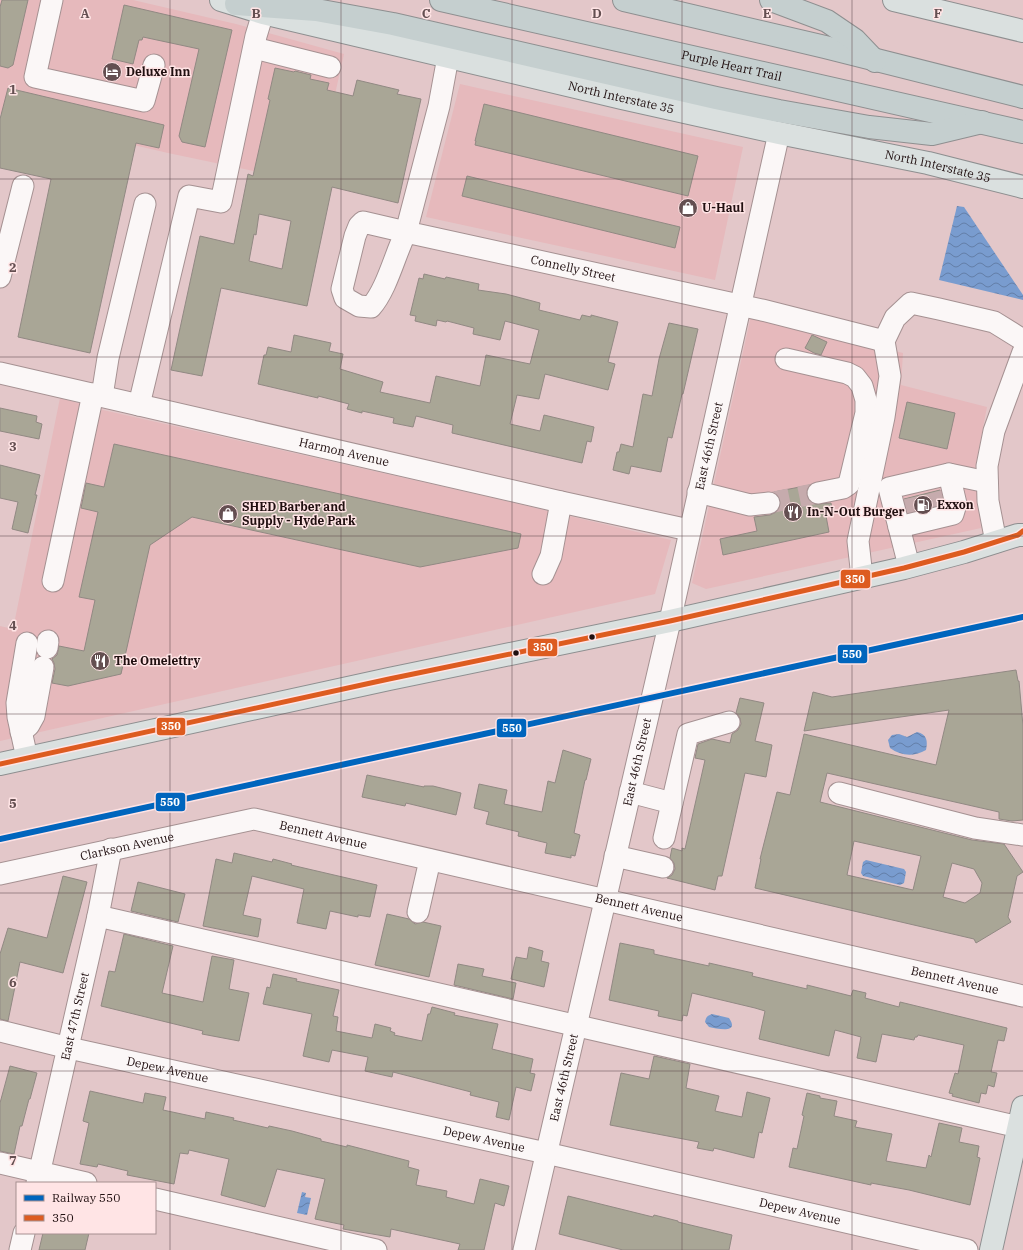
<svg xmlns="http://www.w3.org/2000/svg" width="1023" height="1250" font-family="'IBM Plex Serif',serif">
  <defs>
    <pattern id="water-waves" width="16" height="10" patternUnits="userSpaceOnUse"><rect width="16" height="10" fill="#799ccf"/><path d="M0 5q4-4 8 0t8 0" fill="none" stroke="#637ea7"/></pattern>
  </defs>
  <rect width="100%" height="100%" fill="#e3c7c9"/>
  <g fill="#e6b9bc">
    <path d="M0 0H133L236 24 344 54 315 184 168 153 0 114Z"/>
    <path d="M460 84 743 147 715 280 426 217Z"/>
    <path d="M751 316 903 353 901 385 987 407 975 468 981 528 706 589 692 583Z"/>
    <path d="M60 398 103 410 493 498 671 540 655 594 0 741V626L13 629Z"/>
  </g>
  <g fill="url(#water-waves)">
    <path d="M957 206 964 207 1023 295V300L939 280Z"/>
    <path d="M917 732C927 734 928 741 926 750 914 757 901 756 890 748L888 740 892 735 899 734 907 737Z"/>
    <path d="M866 860 904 869 906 872 904 883 900 885 863 876 861 873 863 862Z"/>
    <path d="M712 1014 729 1018C740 1034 718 1029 709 1027L705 1022C706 1017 707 1016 712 1014Z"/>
    <path d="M302 1192 306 1193 305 1197 311 1198 307 1215 297 1213Z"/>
  </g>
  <g fill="#a9a696" stroke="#918983" fill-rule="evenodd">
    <path d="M2 0H28L13 65 8 68 0 66V7Z"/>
    <path d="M124 5 232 30 205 147 182 142 179 136 199 49 143 37 142 40H139L133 64 112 59Z"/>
    <path d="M275 68 294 72 295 71 311 75 310 79 329 83 327 90 353 96 357 80 399 90 397 94 421 99 398 203 332 187 307 306 221 288 202 376 171 370 200 236 234 244 248 174 253 176 270 100 268 99ZM259 214 291 221 282 269 249 261 254 234 256 235Z"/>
    <path d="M8 88 164 125 159 148 136 143 90 353 18 337 51 179 0 168V119Z"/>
    <path d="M484 104 698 156 688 196 475 145 476 141H475Z"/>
    <path d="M467 176 680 227 675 248 462 196Z"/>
    <path d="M424 274 445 279 446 277 479 284 478 290 506 294 540 303 539 310 580 320 582 315 591 317V315L618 322 608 362 615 364 608 390 545 374 539 399 517 395 510 424 540 431 544 415 594 427 591 442 587 441 582 463 452 433 453 425 416 416 413 427 393 423 394 418 362 411V413L347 409 349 404 318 396V398L258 384 264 355H266L268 347 291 352 294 335 331 343 329 351 343 354 340 369 383 382 380 392 430 403 436 376 480 386 486 355 530 364 539 330 505 321 500 340 473 334 474 328 447 321 446 322 437 320 436 326 415 321 416 316 410 315 419 278 423 279Z"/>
    <path d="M669 323 698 329 683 394H682L672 438 668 437 661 472 631 466 629 474 613 470 617 452H619L621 444 633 447 643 394 652 396 659 359Z"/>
    <path d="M812 335 827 342 821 355 814 353 805 348Z"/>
    <path d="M907 402 955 413 947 449 899 438Z"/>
    <path d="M0 408 37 416 36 422 42 424 39 439 0 431Z"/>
    <path d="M114 444 521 534 518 548 420 567 192 517 150 545 121 674 68 686 52 683 55 669 54 663 52 659 57 655 59 646 84 651 95 600 79 597 98 512 81 508 86 483 104 487Z"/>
    <path d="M0 465 40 475 35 495H37L28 533 12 529 18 502 0 498Z"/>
    <path d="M810 485 807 490 806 495 809 501 815 504 831 503 833 515 826 516 829 532 723 555 720 539 757 531 754 517 770 515 776 512 780 508 781 501 778 496 774 492Z"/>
    <path d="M940 490 943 504 908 513 904 499Z"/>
    <path d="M1016 670 1018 681H1019L1023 726V820L1012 821 999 819V812L827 773 820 802 972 840 1004 844 1023 872 1017 876 1008 917 1011 922 976 943 974 939 755 888 761 859H760L777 792 790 795 804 734 936 765 949 710 804 731 813 692 832 697ZM854 841 921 856 913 890 847 875ZM952 863 974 869 982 883 980 893 965 903 943 897Z"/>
    <path d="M740 698 764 703 755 741 772 745 766 777 745 773 722 876H718L715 890 667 878 672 875 675 869 674 863 670 858 672 848 682 851V848L685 849 705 760 695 758 698 744 712 739 730 743 732 734 738 730 741 724 740 718 736 713Z"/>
    <path d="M563 750 591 759 586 780H585L574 833 580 835 575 856 571 855V858L545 853 547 843 518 836 519 832 486 824 489 812 474 808 479 784 507 790 504 804 542 812 548 781 555 783Z"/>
    <path d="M367 775 424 787V786H433L461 793 456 815 406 803 405 806 362 797Z"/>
    <path d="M234 853 272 862 273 859 292 864 291 865 377 885 370 917 358 915V917L330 911 326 929 297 923 304 889 252 876 243 915 261 919 258 937 203 926 216 859 232 863Z"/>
    <path d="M63 876 87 882 63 973 20 962 8 1021 0 1019V954L8 928 47 938Z"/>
    <path d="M138 882 185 894 178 922 131 911Z"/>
    <path d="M387 914 409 919 415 924 423 922 441 926 429 977 375 965Z"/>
    <path d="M124 934 173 946 162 993 203 1002 212 956 234 960 229 989 249 993 239 1041 202 1034 203 1031 101 1006 109 971 115 972Z"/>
    <path d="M620 943 654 950V954L709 966V963L753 973 752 976 807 989V985L851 996 853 990 866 993 865 998 899 1007 900 1002 1007 1028 1004 1041 998 1040 991 1072 997 1073 994 1087 988 1085 986 1094 981 1093 979 1103 952 1096 953 1094 949 1093 955 1073 958 1074 964 1045 918 1035 917 1037H915L914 1040 882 1034 876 1062 857 1058 861 1037 835 1030 829 1056 759 1039 765 1011 755 1008 692 993 687 1016 683 1015 682 1021 658 1016 659 1011 609 1000Z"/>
    <path d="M529 947 543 951 541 961 549 963 544 987 511 979 516 957 527 959Z"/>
    <path d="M458 964 484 969 482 976 516 983 513 999 454 985Z"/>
    <path d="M273 974 297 979 296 981 339 990 333 1016 338 1017 336 1031 372 1038 375 1024 391 1028 390 1031 395 1033 394 1035 422 1041 428 1014H430L432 1007 455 1013 454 1015 498 1024 492 1049 533 1059 530 1073 535 1074 531 1091 516 1087 509 1120 496 1117 499 1102 470 1095 471 1092 393 1072 392 1077 365 1071 368 1057 332 1050 329 1062 303 1056 312 1014 263 1004 267 987 270 988Z"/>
    <path d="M654 1056 690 1064 686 1088 719 1096 715 1111 742 1117 747 1092 770 1098 762 1133 759 1132 754 1158 714 1148 713 1151 697 1148 699 1142 610 1125 621 1073 649 1079Z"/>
    <path d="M10 1066 37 1073 30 1099H29L22 1126H20L14 1154 0 1151V1103Z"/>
    <path d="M90 1091 143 1103 145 1093 166 1097 163 1110 205 1119 206 1112 234 1118 233 1120 268 1128 269 1126 292 1131 321 1139V1141L347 1147V1145L409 1161 408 1167 419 1170 416 1185 447 1191 446 1197 474 1204 480 1179 509 1186 504 1206 495 1203 484 1250H458L460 1244 391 1229 390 1237 343 1229 344 1225 315 1219 325 1179 277 1169 265 1207 221 1195 229 1159 189 1150 188 1154 180 1153 174 1184 127 1175 128 1171 98 1164 97 1167 80 1164 89 1123 83 1121Z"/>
    <path d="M807 1093 820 1096V1098L837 1101 834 1116 857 1121 855 1127 892 1134 886 1161 926 1168 929 1155 931 1157 939 1123 962 1128 959 1142 979 1146 977 1157 980 1158 970 1205 909 1190 871 1183V1185L789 1167 793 1148 797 1149 804 1116 802 1115Z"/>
    <path d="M568 1196 653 1217 654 1215 678 1221V1222L732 1235 729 1250H623L559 1234Z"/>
    <path d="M43 1233H89L85 1250H39Z"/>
  </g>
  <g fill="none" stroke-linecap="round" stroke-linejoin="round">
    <g stroke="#c6abad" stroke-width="21" stroke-dasharray="21 10" stroke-linecap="butt">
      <path d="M931 493 936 512"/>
      <path d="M910 498 914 517"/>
      <path d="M769 503 818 493"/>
    </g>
    <g stroke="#a59192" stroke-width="23">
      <g id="minor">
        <path d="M52 0 35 77 144 101 154 65"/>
        <path d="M254 48 330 67"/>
        <path id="s1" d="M448 57 439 106 406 232C395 254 387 289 371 307L359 306 345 298 342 289 355 236 359 226 363 222 406 232 762 310 884 341"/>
        <path d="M0 277 23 186"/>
        <path d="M786 359 847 373 855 377 862 386 866 400V413L849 484 843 488 818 493"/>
        <path id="s2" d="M0 373 561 502 689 530"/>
        <path d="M102 396 108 358 145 204"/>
        <path d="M139 405 189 196 221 202 256 36 263 13"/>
        <path d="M698 492 750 505 769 503"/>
        <path d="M899 527 953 514 956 504 949 474"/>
        <path d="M996 542 988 501 987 466 994 431 1023 352"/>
        <path d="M909 566 889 488 949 474 987 482"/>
        <path d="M543 574 551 556 561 502"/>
        <path d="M862 577 858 541 884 417 890 376 884 341 895 318 911 303 939 309 994 322 1023 340"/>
        <path d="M53 581 93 394"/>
        <path d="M47 648 48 641"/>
        <path d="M21 732 29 725 34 716 43 667"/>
        <path d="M27 758 18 717 17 703 27 643"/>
        <path d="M630 792 672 803"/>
        <path d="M839 793 975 828 1023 835"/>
        <path d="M664 838 688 734 729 722"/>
        <path d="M615 856 663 867"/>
        <path id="s3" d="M0 874 254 819 1023 996"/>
        <path d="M418 912 430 860"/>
        <path d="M98 916 1019 1127"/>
        <path id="s4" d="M0 1031 69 1048 546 1153 967 1250"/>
        <path d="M0 1163 86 1183"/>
        <path id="s5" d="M37 1183 98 916 111 849"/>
        <path d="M155 1199 376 1250"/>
        <path d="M20 1250 24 1233"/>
        <path id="s6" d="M524 1250 670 621 779 133"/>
      </g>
    </g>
    <g stroke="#8e8f90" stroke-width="24">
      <g id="major">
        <path id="s7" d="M221 0 263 13 622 98 779 133 928 163 1023 187"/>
        <path d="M894 0 1023 31"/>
        <path d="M0 764 389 679 670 621 904 568 964 552 1018 535H1023"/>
        <path d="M991 1250 1023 1107"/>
      </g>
    </g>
    <g stroke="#8e8f90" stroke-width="24">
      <g id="highway">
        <path id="s8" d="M441 0 1023 132"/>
        <path d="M624 0 825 47 1023 97"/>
        <path d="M771 0 827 21 855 40 875 61"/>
        <path d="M236 4 316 10 393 24 716 98 779 111 869 127 932 134 982 122"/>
      </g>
    </g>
    <use href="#minor" stroke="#fbf7f7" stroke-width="21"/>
    <use href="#major" stroke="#dae0df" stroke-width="22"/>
    <use href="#highway" stroke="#c5cfcf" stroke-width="22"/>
    <g stroke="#ffe4e5" stroke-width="8">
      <path id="bus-1" d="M0 764 389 679 670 621 904 568 964 552 1018 535 1023 531"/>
    </g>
    <use href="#bus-1" stroke="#dd5c20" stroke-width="5"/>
    <g stroke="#ffe4e5" stroke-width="9">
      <path id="rail-1" d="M0 839 1023 617"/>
    </g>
    <use href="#rail-1" stroke="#0065bd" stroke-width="6"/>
  </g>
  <path fill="none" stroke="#644f51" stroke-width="1" stroke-opacity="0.55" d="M170 0V1250M341 0V1250M512 0V1250M682 0V1250M852 0V1250M0 179H1023M0 357H1023M0 536H1023M0 714H1023M0 893H1023M0 1071H1023"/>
  <defs>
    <g id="hotel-disc" transform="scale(1)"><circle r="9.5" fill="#644f51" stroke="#ffe4e5"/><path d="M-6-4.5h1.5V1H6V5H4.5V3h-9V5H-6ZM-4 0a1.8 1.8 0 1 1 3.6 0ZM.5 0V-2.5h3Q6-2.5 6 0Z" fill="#fff"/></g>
    <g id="shop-disc" transform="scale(1)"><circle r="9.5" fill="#644f51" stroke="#ffe4e5"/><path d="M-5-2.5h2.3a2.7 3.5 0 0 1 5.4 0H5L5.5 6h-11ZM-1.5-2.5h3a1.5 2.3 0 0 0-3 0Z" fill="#fff"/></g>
    <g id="fuel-disc" transform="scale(1)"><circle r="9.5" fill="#644f51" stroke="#ffe4e5"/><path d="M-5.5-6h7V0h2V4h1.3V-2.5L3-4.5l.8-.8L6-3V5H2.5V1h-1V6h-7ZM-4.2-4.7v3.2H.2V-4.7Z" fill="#fff"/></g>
    <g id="restaurant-disc" transform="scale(1)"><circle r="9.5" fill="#644f51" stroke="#ffe4e5"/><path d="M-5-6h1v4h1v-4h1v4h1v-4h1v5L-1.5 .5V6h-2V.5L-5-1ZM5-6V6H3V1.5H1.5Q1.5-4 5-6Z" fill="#fff"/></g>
  </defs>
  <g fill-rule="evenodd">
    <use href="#hotel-disc" x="112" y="72"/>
    <use href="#shop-disc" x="688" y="208"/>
    <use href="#fuel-disc" x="923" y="505"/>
    <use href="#restaurant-disc" x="793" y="512"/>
    <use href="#shop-disc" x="228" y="514"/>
    <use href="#restaurant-disc" x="100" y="661"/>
  </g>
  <g fill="#200f10" stroke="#ffe4e5" stroke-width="1.5">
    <circle cx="592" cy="637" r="3.5"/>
    <circle cx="516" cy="653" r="3.5"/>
  </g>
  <g text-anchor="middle" stroke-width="3" stroke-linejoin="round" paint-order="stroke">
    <g font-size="12" fill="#200f10" stroke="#ffe4e5">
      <text dy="4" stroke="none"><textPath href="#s8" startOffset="298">Purple Heart Trail</textPath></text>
      <text dy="4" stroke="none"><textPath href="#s7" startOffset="412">North Interstate 35</textPath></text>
      <text dy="4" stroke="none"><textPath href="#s7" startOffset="736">North Interstate 35</textPath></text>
      <text dy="4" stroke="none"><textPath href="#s1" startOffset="587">Connelly Street</textPath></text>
      <text dy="4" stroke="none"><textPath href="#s6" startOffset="825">East 46th Street</textPath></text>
      <text dy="4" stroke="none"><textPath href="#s2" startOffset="353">Harmon Avenue</textPath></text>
      <text dy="4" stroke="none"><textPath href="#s6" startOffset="501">East 46th Street</textPath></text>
      <text dy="4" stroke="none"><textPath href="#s3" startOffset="331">Bennett Avenue</textPath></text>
      <text dy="4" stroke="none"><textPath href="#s3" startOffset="130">Clarkson Avenue</textPath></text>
      <text dy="4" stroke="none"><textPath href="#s3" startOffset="655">Bennett Avenue</textPath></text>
      <text dy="4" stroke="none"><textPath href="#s3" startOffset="979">Bennett Avenue</textPath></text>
      <text dy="4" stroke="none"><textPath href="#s5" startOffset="171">East 47th Street</textPath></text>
      <text dy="4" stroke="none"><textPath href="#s4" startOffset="172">Depew Avenue</textPath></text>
      <text dy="4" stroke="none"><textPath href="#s6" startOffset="177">East 46th Street</textPath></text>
      <text dy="4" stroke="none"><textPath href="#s4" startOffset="496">Depew Avenue</textPath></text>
      <text dy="4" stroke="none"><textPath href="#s4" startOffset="820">Depew Avenue</textPath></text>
    </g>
    <g font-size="12" font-weight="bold" fill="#200f10" stroke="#ffe4e5" text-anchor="start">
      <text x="126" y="76">Deluxe Inn</text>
      <text x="702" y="212">U-Haul</text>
      <text x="937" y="509">Exxon</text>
      <text x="242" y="511">SHED Barber and<tspan x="242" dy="14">Supply - Hyde Park</tspan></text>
      <text x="807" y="516">In-N-Out Burger</text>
      <text x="114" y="665">The Omelettry</text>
    </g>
  </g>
  <g font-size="13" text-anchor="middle" font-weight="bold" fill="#644f51" stroke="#ffe4e5" stroke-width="3" stroke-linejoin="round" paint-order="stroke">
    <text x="85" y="18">A</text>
    <text x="256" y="18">B</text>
    <text x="426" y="18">C</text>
    <text x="597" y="18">D</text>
    <text x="767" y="18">E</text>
    <text x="938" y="18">F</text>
    <text x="13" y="94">1</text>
    <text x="13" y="272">2</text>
    <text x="13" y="451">3</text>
    <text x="13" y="630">4</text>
    <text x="13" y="808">5</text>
    <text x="13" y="987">6</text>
    <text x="13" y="1165">7</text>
  </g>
  <g stroke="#ffe4e5" stroke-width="1.5">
    <rect x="840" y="569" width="31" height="20" rx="4" fill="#dd5c20"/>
    <rect x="527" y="638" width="31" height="19" rx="4" fill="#dd5c20"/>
    <rect x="837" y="644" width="31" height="20" rx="4" fill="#0065bd"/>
    <rect x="156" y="717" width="30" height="19" rx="4" fill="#dd5c20"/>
    <rect x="496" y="718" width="31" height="20" rx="4" fill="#0065bd"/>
    <rect x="155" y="792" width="31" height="20" rx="4" fill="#0065bd"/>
  </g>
  <g font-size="11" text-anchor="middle" font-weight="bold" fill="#fff">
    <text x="855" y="583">350</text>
    <text x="543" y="651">350</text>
    <text x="852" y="658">550</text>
    <text x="171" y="730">350</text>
    <text x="512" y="732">550</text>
    <text x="170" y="806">550</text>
  </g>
  <rect x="16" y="1182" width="140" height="52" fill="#ffe4e5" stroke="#a68f90"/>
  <rect x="24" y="1195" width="20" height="6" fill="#0065bd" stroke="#a68f90"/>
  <text x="52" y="1202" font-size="12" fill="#200f10">Railway 550</text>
  <rect x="24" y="1215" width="20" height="6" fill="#dd5c20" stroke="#a68f90"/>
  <text x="52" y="1222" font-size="12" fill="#200f10">350</text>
</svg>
